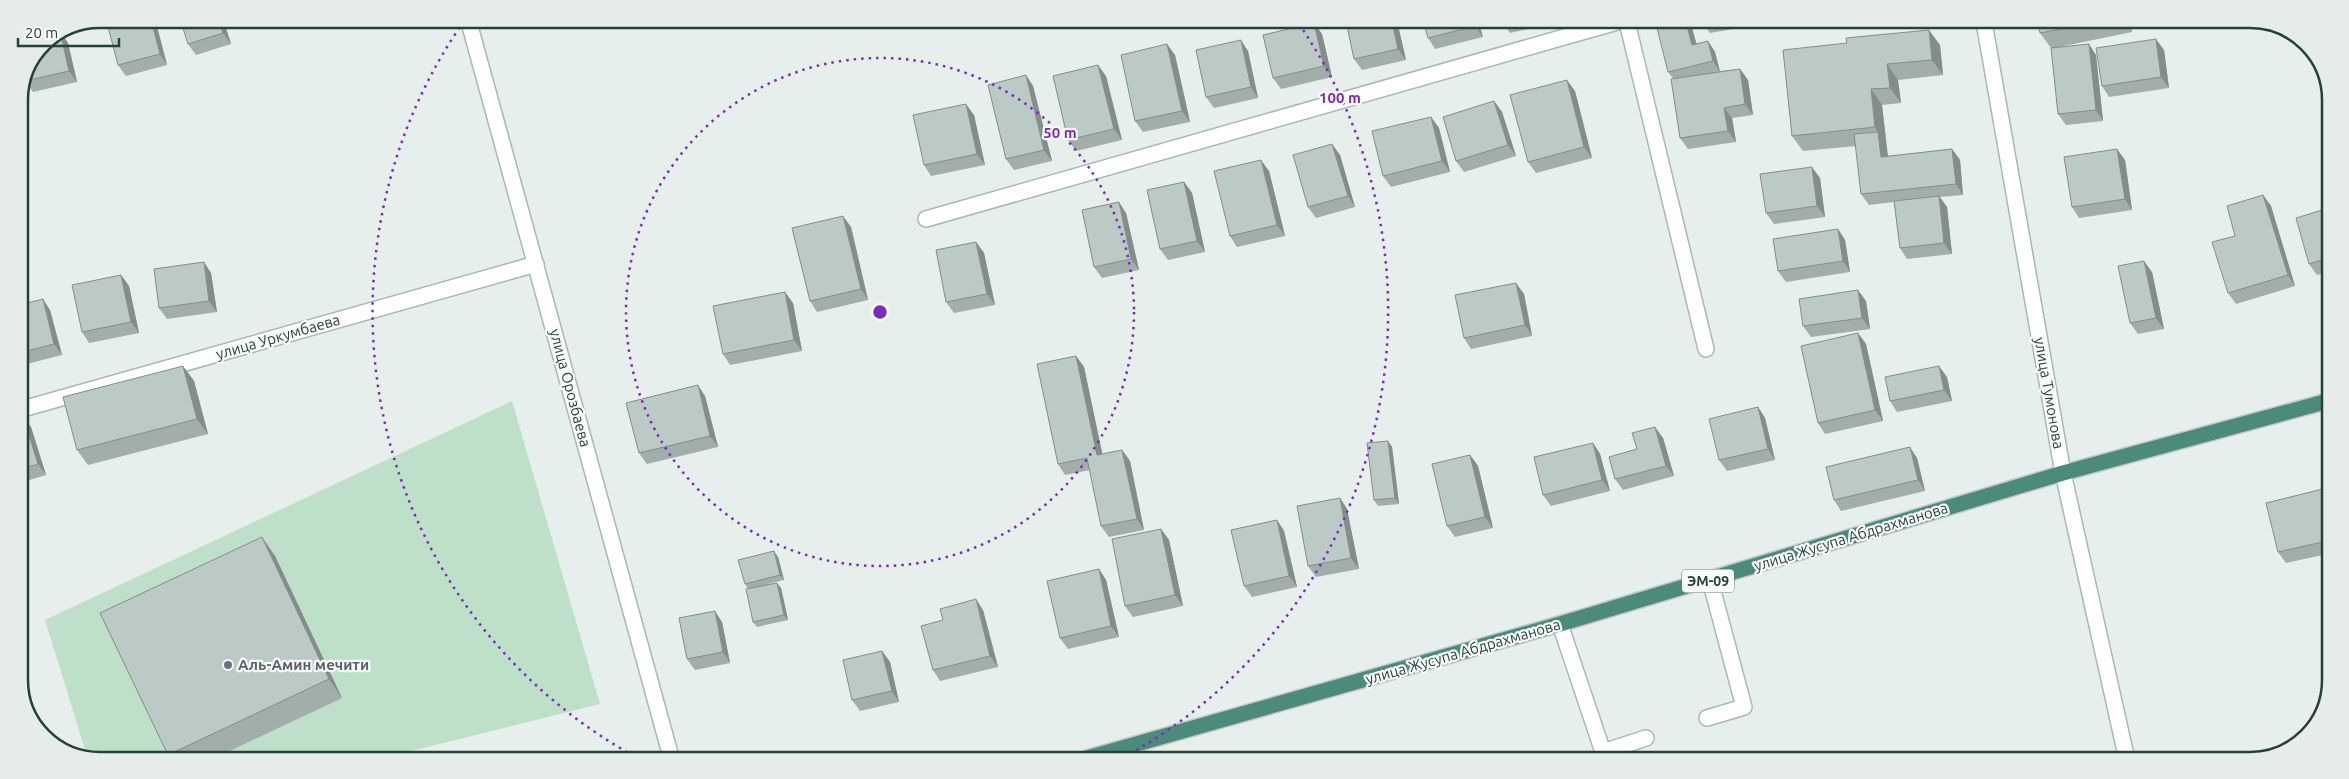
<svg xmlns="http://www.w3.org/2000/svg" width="2349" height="779" font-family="Ubuntu,sans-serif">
  <rect width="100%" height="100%" fill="#e6efeb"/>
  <path fill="#bfe0c8" d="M512 401 600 704 387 757 87 756 45 620Z"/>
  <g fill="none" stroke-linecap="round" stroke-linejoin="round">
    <g stroke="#a8b8b2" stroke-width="18">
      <g id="service">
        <path d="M1560 624 1603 752 1646 738"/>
        <path d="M1707 718 1744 707 1710 580"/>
      </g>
    </g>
    <g stroke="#a8b8b2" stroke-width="18">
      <g id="minor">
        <path d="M468 19 671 757"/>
        <path d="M1627 22 1706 349"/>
        <path d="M1984 22 2063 473 2127 760"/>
        <path d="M926 219 1617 22"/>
        <path d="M19 410 536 264"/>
      </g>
    </g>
    <g stroke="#c2cac8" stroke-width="18">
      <path id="trunk" d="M1087 758 1560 624 2063 473 2328 401"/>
    </g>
    <use href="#service" stroke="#fff" stroke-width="15"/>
    <use href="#minor" stroke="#fff" stroke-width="15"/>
    <use href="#trunk" stroke="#4c8a7c" stroke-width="15"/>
  </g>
  <g fill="#a1aea9">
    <path d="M155 19 167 65 126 76 118 65Z"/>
    <path d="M223 19 231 44 196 55 188 44Z"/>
    <path d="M1308 21H1317L1310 23Z"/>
    <path d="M1346 21H1397L1406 60 1362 70 1354 59Z"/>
    <path d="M1478 21 1483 37 1435 49 1428 38Z"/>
    <path d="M1502 21 1560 22 1510 33Z"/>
    <path d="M1665 22H1688L1692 28 1696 44 1708 41 1715 52 1720 71 1740 69 1748 80 1753 115 1732 118 1736 142 1688 149 1680 138 1673 78 1668 72Z"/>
    <path d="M1702 22H1774L1710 33Z"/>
    <path d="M1314 23 1322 34 1332 77 1281 89 1273 78Z"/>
    <path d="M2038 23H2130L2132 32 2059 47 2096 55 2103 121 2066 125 2058 114 2051 48 2040 33Z"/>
    <path d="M62 34 68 43 77 82 33 92 25 81 43 42Z"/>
    <path d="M1940 45 1943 75 1898 80 1901 103 1882 105 1888 156 1952 149 1960 160 1963 195 1940 197 1947 207 1952 254 1907 259 1900 248 1894 202 1869 205 1861 194 1856 146 1803 151 1792 136 1783 50Z"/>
    <path d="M2164 50 2169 88 2109 97 2102 86Z"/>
    <path d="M1248 51 1258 98 1214 108 1206 97Z"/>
    <path d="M1175 55 1190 122 1143 132 1135 121Z"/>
    <path d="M1026 75 1033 86 1052 161 1014 170 1006 159Z"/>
    <path d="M1106 76 1122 140 1076 151 1068 140Z"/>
    <path d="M1575 91 1592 158 1536 173 1528 162Z"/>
    <path d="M1494 101 1502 112 1516 156 1464 172 1456 161Z"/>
    <path d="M974 115 985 165 931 176 924 165Z"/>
    <path d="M1431 117 1439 128 1450 172 1391 187 1383 176Z"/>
    <path d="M1340 155 1355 207 1316 218 1308 207Z"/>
    <path d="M2125 160 2132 210 2079 218 2072 207Z"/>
    <path d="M1269 171 1285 236 1237 247 1230 236Z"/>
    <path d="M1820 178 1825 217 1774 224 1766 213Z"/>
    <path d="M1184 182 1192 193 1205 252 1168 260 1160 249Z"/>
    <path d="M2263 195 2271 206 2295 286 2236 304 2228 293 2235 236Z"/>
    <path d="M2329 208V271L2317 275 2309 264Z"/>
    <path d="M1126 213 1139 270 1102 278 1094 267Z"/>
    <path d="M851 227 868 300 817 312 810 301Z"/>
    <path d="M1838 229 1845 240 1850 272 1786 282 1778 271Z"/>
    <path d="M976 242 984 253 995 305 954 313 946 302Z"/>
    <path d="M2152 272 2164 329 2138 334 2130 323Z"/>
    <path d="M211 273 217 312 167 319 159 308Z"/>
    <path d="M121 275 129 286 139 333 89 343 82 332Z"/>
    <path d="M1524 294 1532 336 1471 349 1464 338Z"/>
    <path d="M1866 301 1870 329 1811 337 1803 326Z"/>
    <path d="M793 303 802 351 730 365 723 354Z"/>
    <path d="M19 305 50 310 62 355 19 366Z"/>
    <path d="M1858 333 1866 344 1883 421 1825 434 1818 423Z"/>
    <path d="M1076 356 1084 367 1102 454 1122 450 1130 461 1144 530 1109 537 1101 526 1090 470 1065 475 1058 464Z"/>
    <path d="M183 366 194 381 208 434 88 465 77 450Z"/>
    <path d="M1947 377 1952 401 1897 412 1890 401Z"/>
    <path d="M705 396 718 447 647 464 639 453Z"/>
    <path d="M1758 407 1765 418 1775 460 1727 471 1719 460Z"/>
    <path d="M19 417 31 427 46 475 19 483Z"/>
    <path d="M1663 438 1674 476 1623 490 1615 479 1637 449Z"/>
    <path d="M1388 441 1392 447 1399 504 1378 506 1374 500Z"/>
    <path d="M1593 443 1600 454 1610 491 1551 506 1543 495Z"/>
    <path d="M1470 455 1478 466 1493 528 1455 537 1447 526Z"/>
    <path d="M1917 458 1925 491 1841 511 1834 500Z"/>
    <path d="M2327 488V554L2286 563 2278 552Z"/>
    <path d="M1340 498 1347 509 1359 569 1316 577 1308 566Z"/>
    <path d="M1277 520 1284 531 1297 587 1252 597 1244 586Z"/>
    <path d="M1161 529 1169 540 1183 606 1133 617 1125 606Z"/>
    <path d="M275 556 342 698 219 756H169L100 613Z"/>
    <path d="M778 557 784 580 768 584 781 588 788 620 757 627 753 622 748 589 745 584Z"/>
    <path d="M1099 569 1106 580 1119 637 1068 649 1060 638Z"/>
    <path d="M983 610 998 667 940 681 933 670Z"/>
    <path d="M722 622 730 663 695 670 687 659Z"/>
    <path d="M882 651 890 662 899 702 860 711 852 700Z"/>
  </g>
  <g fill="#838d89">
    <path d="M151 19H155L167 65 160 54Z"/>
    <path d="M218 19H223L231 44 223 33Z"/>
    <path d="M1392 21H1397L1406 60 1398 49Z"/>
    <path d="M1474 21H1478L1483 37 1475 26Z"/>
    <path d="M1686 22H1688L1692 28 1700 56 1692 45Z"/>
    <path d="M1314 23 1322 34 1332 77 1324 66Z"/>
    <path d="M2126 23H2130L2132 32Z"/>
    <path d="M1929 30 1940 45 1943 75 1932 60Z"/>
    <path d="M62 34 68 43 77 82 69 71 61 35Z"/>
    <path d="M2156 39 2164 50 2169 88 2161 77Z"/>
    <path d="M1241 40 1248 51 1258 98 1251 87Z"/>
    <path d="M1708 41 1715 52 1720 72 1713 61Z"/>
    <path d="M1167 44 1175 55 1190 122 1182 111Z"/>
    <path d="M2089 44 2096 55 2103 121 2096 110Z"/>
    <path d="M1887 64 1898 80 1901 103 1890 88Z"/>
    <path d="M1098 65 1106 76 1122 140 1114 129Z"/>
    <path d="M1740 69 1748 80 1753 115 1745 104Z"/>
    <path d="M1026 75 1033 86 1052 161 1044 150Z"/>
    <path d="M1567 80 1575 91 1592 158 1584 147Z"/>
    <path d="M1871 89 1882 105 1889 168 1881 157 1878 132 1875 127Z"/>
    <path d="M1494 101 1502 112 1516 156 1508 145Z"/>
    <path d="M966 104 974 115 985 165 977 154Z"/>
    <path d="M1724 108 1732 118 1736 142 1728 131Z"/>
    <path d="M1431 117 1439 128 1450 172 1442 161Z"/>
    <path d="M1332 144 1340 155 1355 207 1348 196Z"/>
    <path d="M1952 149 1960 160 1963 195 1956 184Z"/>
    <path d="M2117 149 2125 160 2132 210 2125 199Z"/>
    <path d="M1261 160 1269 171 1285 236 1277 225Z"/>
    <path d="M1812 167 1820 178 1825 217 1817 206Z"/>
    <path d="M1184 182 1192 193 1205 252 1197 241Z"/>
    <path d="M2263 195 2271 206 2295 286 2288 275Z"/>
    <path d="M1939 196 1947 207 1952 254 1944 243Z"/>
    <path d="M1119 202 1126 213 1139 270 1131 259Z"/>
    <path d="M843 216 851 227 868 300 861 289Z"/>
    <path d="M1838 229 1845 240 1850 272 1843 261Z"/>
    <path d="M976 242 984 253 995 305 987 294Z"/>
    <path d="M2144 261 2152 272 2164 329 2156 318Z"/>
    <path d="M204 262 211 273 217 312 209 301Z"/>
    <path d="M121 275 129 286 139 333 131 322Z"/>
    <path d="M1516 283 1524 294 1532 336 1525 325Z"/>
    <path d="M1858 290 1866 301 1870 329 1862 318Z"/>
    <path d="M785 292 793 303 802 351 794 340Z"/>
    <path d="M43 299 50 310 62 355 54 344Z"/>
    <path d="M1858 333 1866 344 1883 421 1875 410Z"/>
    <path d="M1076 356 1084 367 1105 466 1097 455Z"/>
    <path d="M183 366 194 381 208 434 197 419Z"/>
    <path d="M1939 366 1947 377 1952 401 1944 390Z"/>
    <path d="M698 385 705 396 718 447 710 436Z"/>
    <path d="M1758 407 1765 418 1775 460 1768 449Z"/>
    <path d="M23 416 31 427 46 475 38 464Z"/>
    <path d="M1655 427 1663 438 1674 476 1666 466Z"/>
    <path d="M1388 441 1392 447 1399 504 1395 498Z"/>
    <path d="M1593 443 1600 454 1610 491 1602 480Z"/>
    <path d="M1910 447 1917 458 1925 491 1918 480Z"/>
    <path d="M1122 450 1130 461 1144 530 1137 519Z"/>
    <path d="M1470 455 1478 466 1493 528 1485 517Z"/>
    <path d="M1340 498 1347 509 1359 569 1351 558Z"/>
    <path d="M1277 520 1284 531 1297 587 1289 576Z"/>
    <path d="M1161 529 1169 540 1183 606 1175 595Z"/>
    <path d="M262 537 275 556 342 698 329 679Z"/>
    <path d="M774 551 778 557 784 580 780 575Z"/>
    <path d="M1099 569 1106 580 1119 637 1111 626Z"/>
    <path d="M777 583 781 588 788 620 784 615Z"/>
    <path d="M976 599 983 610 998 667 990 656Z"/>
    <path d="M715 611 722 622 730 663 723 652Z"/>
    <path d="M882 651 890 662 899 702 892 691Z"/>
  </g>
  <g fill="#bbcac4" stroke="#838d89">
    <path d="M106 19H151L160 54 118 65Z"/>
    <path d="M180 19H218L223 33 188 44Z"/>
    <path d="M1346 21H1392L1398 49 1354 59Z"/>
    <path d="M1423 21H1474L1475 26 1428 38Z"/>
    <path d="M1665 22H1686L1692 45 1708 41 1713 61 1668 72 1656 24Z"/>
    <path d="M1314 23 1324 66 1273 78 1263 35Z"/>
    <path d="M2038 23H2092L2040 33Z"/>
    <path d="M1929 30 1932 60 1887 64 1890 88 1871 89 1875 127 1792 136 1783 50 1847 43 1846 38Z"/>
    <path d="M61 35 69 71 25 81 43 42Z"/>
    <path d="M2156 39 2161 77 2102 86 2096 48Z"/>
    <path d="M1241 40 1251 87 1206 97 1196 50Z"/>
    <path d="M1167 44 1182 111 1135 121 1121 55Z"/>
    <path d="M2089 44 2096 110 2058 114 2051 48Z"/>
    <path d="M1098 65 1114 129 1068 140 1053 76Z"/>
    <path d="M1740 69 1745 104 1724 108 1728 131 1680 138 1671 79Z"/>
    <path d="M1026 75 1044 150 1006 159 988 85Z"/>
    <path d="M1567 80 1584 147 1528 162 1510 95Z"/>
    <path d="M1494 101 1508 145 1456 161 1443 117Z"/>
    <path d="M966 104 977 154 924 165 913 115Z"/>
    <path d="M1431 117 1442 161 1383 176 1372 131Z"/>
    <path d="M1878 132 1881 157 1952 149 1956 184 1861 194 1854 134Z"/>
    <path d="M1332 144 1348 196 1308 207 1293 155Z"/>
    <path d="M2117 149 2125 199 2072 207 2064 157Z"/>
    <path d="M1261 160 1277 225 1230 236 1214 171Z"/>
    <path d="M1812 167 1817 206 1766 213 1760 174Z"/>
    <path d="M1184 182 1197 241 1160 249 1147 190Z"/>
    <path d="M2263 195 2288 275 2228 293 2212 242 2235 236 2227 206Z"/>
    <path d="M1939 196 1944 243 1900 248 1894 201Z"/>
    <path d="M1119 202 1131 259 1094 267 1082 210Z"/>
    <path d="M2329 208V258L2309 264 2296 218Z"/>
    <path d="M843 216 861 289 810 301 792 228Z"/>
    <path d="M1838 229 1843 261 1778 271 1773 239Z"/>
    <path d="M976 242 987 294 946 302 936 250Z"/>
    <path d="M2144 261 2156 318 2130 323 2118 266Z"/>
    <path d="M204 262 209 301 159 308 154 269Z"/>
    <path d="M121 275 131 322 82 332 72 285Z"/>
    <path d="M1516 283 1525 325 1464 338 1455 295Z"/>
    <path d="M1858 290 1862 318 1803 326 1799 299Z"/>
    <path d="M785 292 794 340 723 354 713 306Z"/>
    <path d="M43 299 54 344 19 353V305Z"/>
    <path d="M1858 333 1875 410 1818 423 1801 346Z"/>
    <path d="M1076 356 1097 455 1122 450 1137 519 1101 526 1087 458 1058 464 1037 364Z"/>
    <path d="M183 366 197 419 77 450 63 397Z"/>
    <path d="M1939 366 1944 390 1890 401 1885 377Z"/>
    <path d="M698 385 710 436 639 453 626 403Z"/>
    <path d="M1758 407 1768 449 1719 460 1709 419Z"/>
    <path d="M23 416 38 464 19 470V417Z"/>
    <path d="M1655 427 1666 466 1615 479 1609 457 1637 449 1632 433Z"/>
    <path d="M1388 441 1395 498 1374 500 1367 443Z"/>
    <path d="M1593 443 1602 480 1543 495 1534 457Z"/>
    <path d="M1910 447 1918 480 1834 500 1826 467Z"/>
    <path d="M1470 455 1485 517 1447 526 1432 464Z"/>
    <path d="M2327 488V541L2278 552 2266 503Z"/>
    <path d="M1340 498 1351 558 1308 566 1297 506Z"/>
    <path d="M1277 520 1289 576 1244 586 1231 530Z"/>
    <path d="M1161 529 1175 595 1125 606 1112 539Z"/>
    <path d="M262 537 329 679 168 755 100 613Z"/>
    <path d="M774 551 780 575 745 584 738 560Z"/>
    <path d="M1099 569 1111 626 1060 638 1047 581Z"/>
    <path d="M777 583 784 615 753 622 746 589Z"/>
    <path d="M976 599 990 656 933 670 921 626 943 620 940 609Z"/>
    <path d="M715 611 723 652 687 659 679 618Z"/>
    <path d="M882 651 892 691 852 700 843 660Z"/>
  </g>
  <g fill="none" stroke="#7b2cbf" stroke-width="2.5" stroke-dasharray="2.5 5">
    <circle cx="880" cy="312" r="254"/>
    <path d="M634 756A508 508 0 0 1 464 21M1299 24A508 508 0 0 1 1126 756"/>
  </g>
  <circle fill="#6b7280" stroke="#f7fbf9" stroke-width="2" cx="228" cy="665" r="5"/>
  <g text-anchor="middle" stroke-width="4.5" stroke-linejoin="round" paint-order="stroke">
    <rect fill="#f7fbf9" stroke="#637a73" stroke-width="1" x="1682" y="569.5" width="52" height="23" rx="4"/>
    <g font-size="14" font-weight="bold" fill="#24423a">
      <text x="1708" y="586">ЭМ-09</text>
    </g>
    <g font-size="15" fill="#24423a" stroke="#f7fbf9">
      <text transform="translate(278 337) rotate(-16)" y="5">улица Уркумбаева</text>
      <text transform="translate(570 388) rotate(75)" y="5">улица Орозбаева</text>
      <text transform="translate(2049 393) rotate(80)" y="5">улица Тумонова</text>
      <text transform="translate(1851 537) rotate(-17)" y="5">улица Жусупа Абдрахманова</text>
      <text transform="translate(1463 652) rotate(-16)" y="5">улица Жусупа Абдрахманова</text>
    </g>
    <g font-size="15" font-weight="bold" fill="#5b616d" stroke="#f7fbf9" text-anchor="start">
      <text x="238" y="670">Аль-Амин мечити</text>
    </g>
  </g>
  <path d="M0 0H2349V779H0ZM100 28H2250A72 72 0 0 1 2322 100V680A72 72 0 0 1 2250 752H100A72 72 0 0 1 28 680V100A72 72 0 0 1 100 28Z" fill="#e6ecea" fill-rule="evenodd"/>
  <path fill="none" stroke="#24423a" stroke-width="2.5" d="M100 28H2250A72 72 0 0 1 2322 100V680A72 72 0 0 1 2250 752H100A72 72 0 0 1 28 680V100A72 72 0 0 1 100 28Z"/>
  <circle cx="880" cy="312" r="8" fill="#7b2cbf" stroke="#f7fbf9" stroke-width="2.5"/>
  <g font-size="15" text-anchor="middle" font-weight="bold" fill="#7b2cbf" stroke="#f7fbf9" stroke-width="4.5" stroke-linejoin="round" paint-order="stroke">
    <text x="1340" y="103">100 m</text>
    <text x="1060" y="138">50 m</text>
  </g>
  <path d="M18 38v8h101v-8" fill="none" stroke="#24423a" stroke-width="2.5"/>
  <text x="25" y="38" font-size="15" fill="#24423a" stroke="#f7fbf9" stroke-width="4" paint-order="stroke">20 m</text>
</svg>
